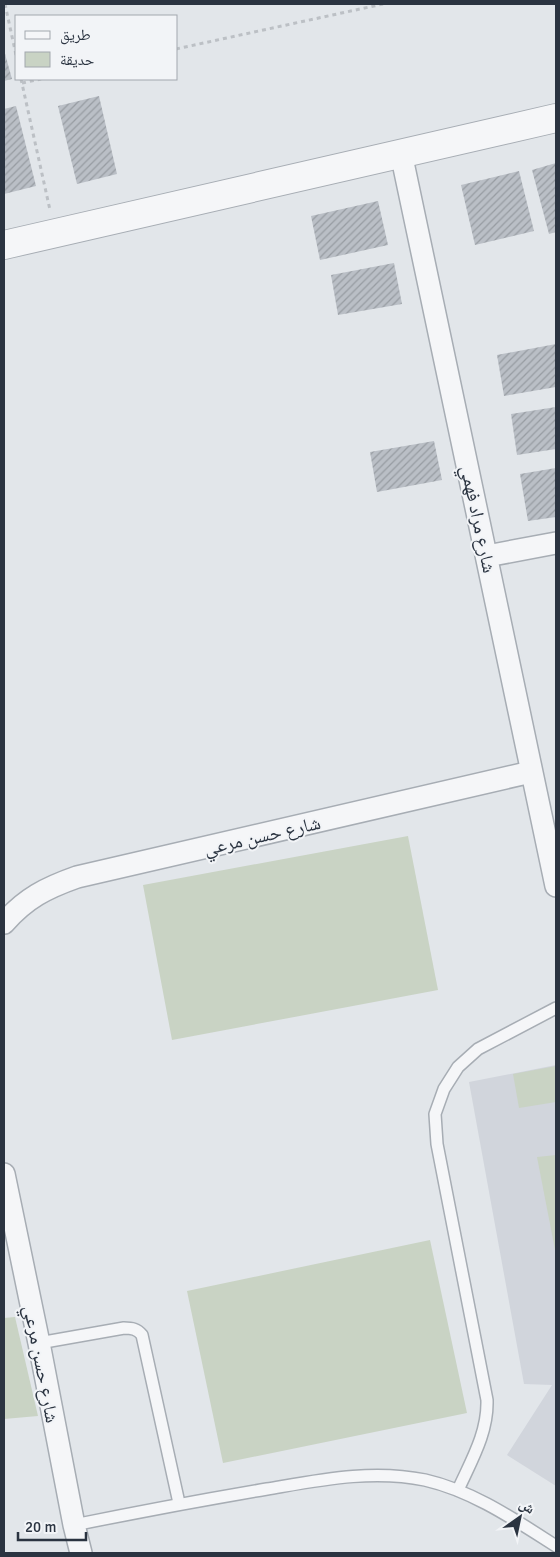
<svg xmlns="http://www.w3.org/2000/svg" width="560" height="1557" font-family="Signika,'Noto Naskh Arabic',sans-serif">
  <defs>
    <pattern id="building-hatch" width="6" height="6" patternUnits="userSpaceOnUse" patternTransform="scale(1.25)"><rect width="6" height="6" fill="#babfc6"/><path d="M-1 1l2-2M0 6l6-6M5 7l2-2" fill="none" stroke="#979ca2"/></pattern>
  </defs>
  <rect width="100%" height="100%" fill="#e2e6ea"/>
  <path fill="#d1d5dc" d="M556 1065V1486L507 1455 552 1385 524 1384 469 1082Z"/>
  <g fill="#c9d3c4">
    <path d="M408 836 438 990 172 1040 143 885Z"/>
    <path d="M556 1066V1102L519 1108 513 1074Z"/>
    <path d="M556 1155V1255L537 1157Z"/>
    <path d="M430 1240 467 1413 223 1463 187 1291Z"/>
    <path d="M15 1317 38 1416 4 1419V1318Z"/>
  </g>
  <g fill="url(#building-hatch)">
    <path d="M4 50 12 79 4 81Z"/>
    <path d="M99 96 117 174 77 184 58 106Z"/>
    <path d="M16 106 36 186 4 194V109Z"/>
    <path d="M556 163V232L549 234 532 170Z"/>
    <path d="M519 171 534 231 475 245 461 185Z"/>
    <path d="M378 201 388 245 320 260 311 216Z"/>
    <path d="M394 263 402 304 338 315 331 275Z"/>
    <path d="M556 344V387L504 396 497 355Z"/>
    <path d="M556 407V449L517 455 511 414Z"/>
    <path d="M434 441 442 480 377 492 370 452Z"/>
    <path d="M556 468V517L528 521 520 474Z"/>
  </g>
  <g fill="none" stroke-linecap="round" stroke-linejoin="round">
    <g stroke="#a7adb4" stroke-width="14">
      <g id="service">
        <path d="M39 1343 124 1328C132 1328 137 1329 142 1335L179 1503"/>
        <path d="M458 1490C471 1461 488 1433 487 1400L437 1144 435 1114 444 1089 458 1067 478 1049 556 1008"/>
        <path d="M74 1525C138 1512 202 1500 267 1489 320 1480 372 1469 425 1480 473 1491 515 1520 556 1546"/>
      </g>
    </g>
    <g stroke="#a7adb4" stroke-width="24">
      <g id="minor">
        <path d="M401 153 556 886"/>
        <path d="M487 556 556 543"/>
        <path d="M4 923C26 898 46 888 77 877L531 772"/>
        <path d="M4 1174 39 1343 74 1525 81 1553"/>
      </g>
    </g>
    <g stroke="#a7adb4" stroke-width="30">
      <path id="tertiary" d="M4 245 556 118"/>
    </g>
    <g stroke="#bcc0c5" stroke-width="3" stroke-dasharray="4 4" stroke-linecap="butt">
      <path d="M5 4 16 55"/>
      <path d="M176 49 383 4"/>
      <path d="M21 79 50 210"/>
      <path d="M22 83 41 79"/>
    </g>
    <use href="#service" stroke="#f5f6f8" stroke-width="11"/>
    <use href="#minor" stroke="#f5f6f8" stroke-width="21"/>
    <use href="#tertiary" stroke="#f5f6f8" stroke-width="28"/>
  </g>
  <g text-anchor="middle" stroke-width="4" stroke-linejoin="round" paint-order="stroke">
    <g font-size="19" fill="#2b3441" stroke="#f2f4f7">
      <text transform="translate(479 519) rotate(78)" y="7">شارع مراد فهمي</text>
      <text transform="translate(262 835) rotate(-13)" y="7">شارع حسن مرعي</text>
      <text transform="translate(42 1364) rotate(79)" y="7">شارع حسن مرعي</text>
    </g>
  </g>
  <rect width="560" height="1557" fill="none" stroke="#2b3441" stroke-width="10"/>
  <rect x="15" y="15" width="162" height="65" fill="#f2f4f7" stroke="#a2a7ae"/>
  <rect x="25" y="31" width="25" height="8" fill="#f5f6f8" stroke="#a2a7ae"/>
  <text x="60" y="40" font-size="15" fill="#2b3441">طريق</text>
  <rect x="25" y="52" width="25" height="15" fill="#c9d3c4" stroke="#a2a7ae"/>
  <text x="60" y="65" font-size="15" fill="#2b3441">حديقة</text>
  <g transform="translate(520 1517) rotate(33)" stroke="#f2f4f7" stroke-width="4" paint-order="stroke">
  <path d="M0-4L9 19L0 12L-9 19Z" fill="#2b3441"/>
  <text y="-8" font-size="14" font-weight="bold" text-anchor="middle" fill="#2b3441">ش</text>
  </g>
  <path d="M18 1532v8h68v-8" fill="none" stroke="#2b3441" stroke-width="2.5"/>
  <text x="25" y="1532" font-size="15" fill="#2b3441" stroke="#f2f4f7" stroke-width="4" paint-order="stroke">20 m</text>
</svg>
